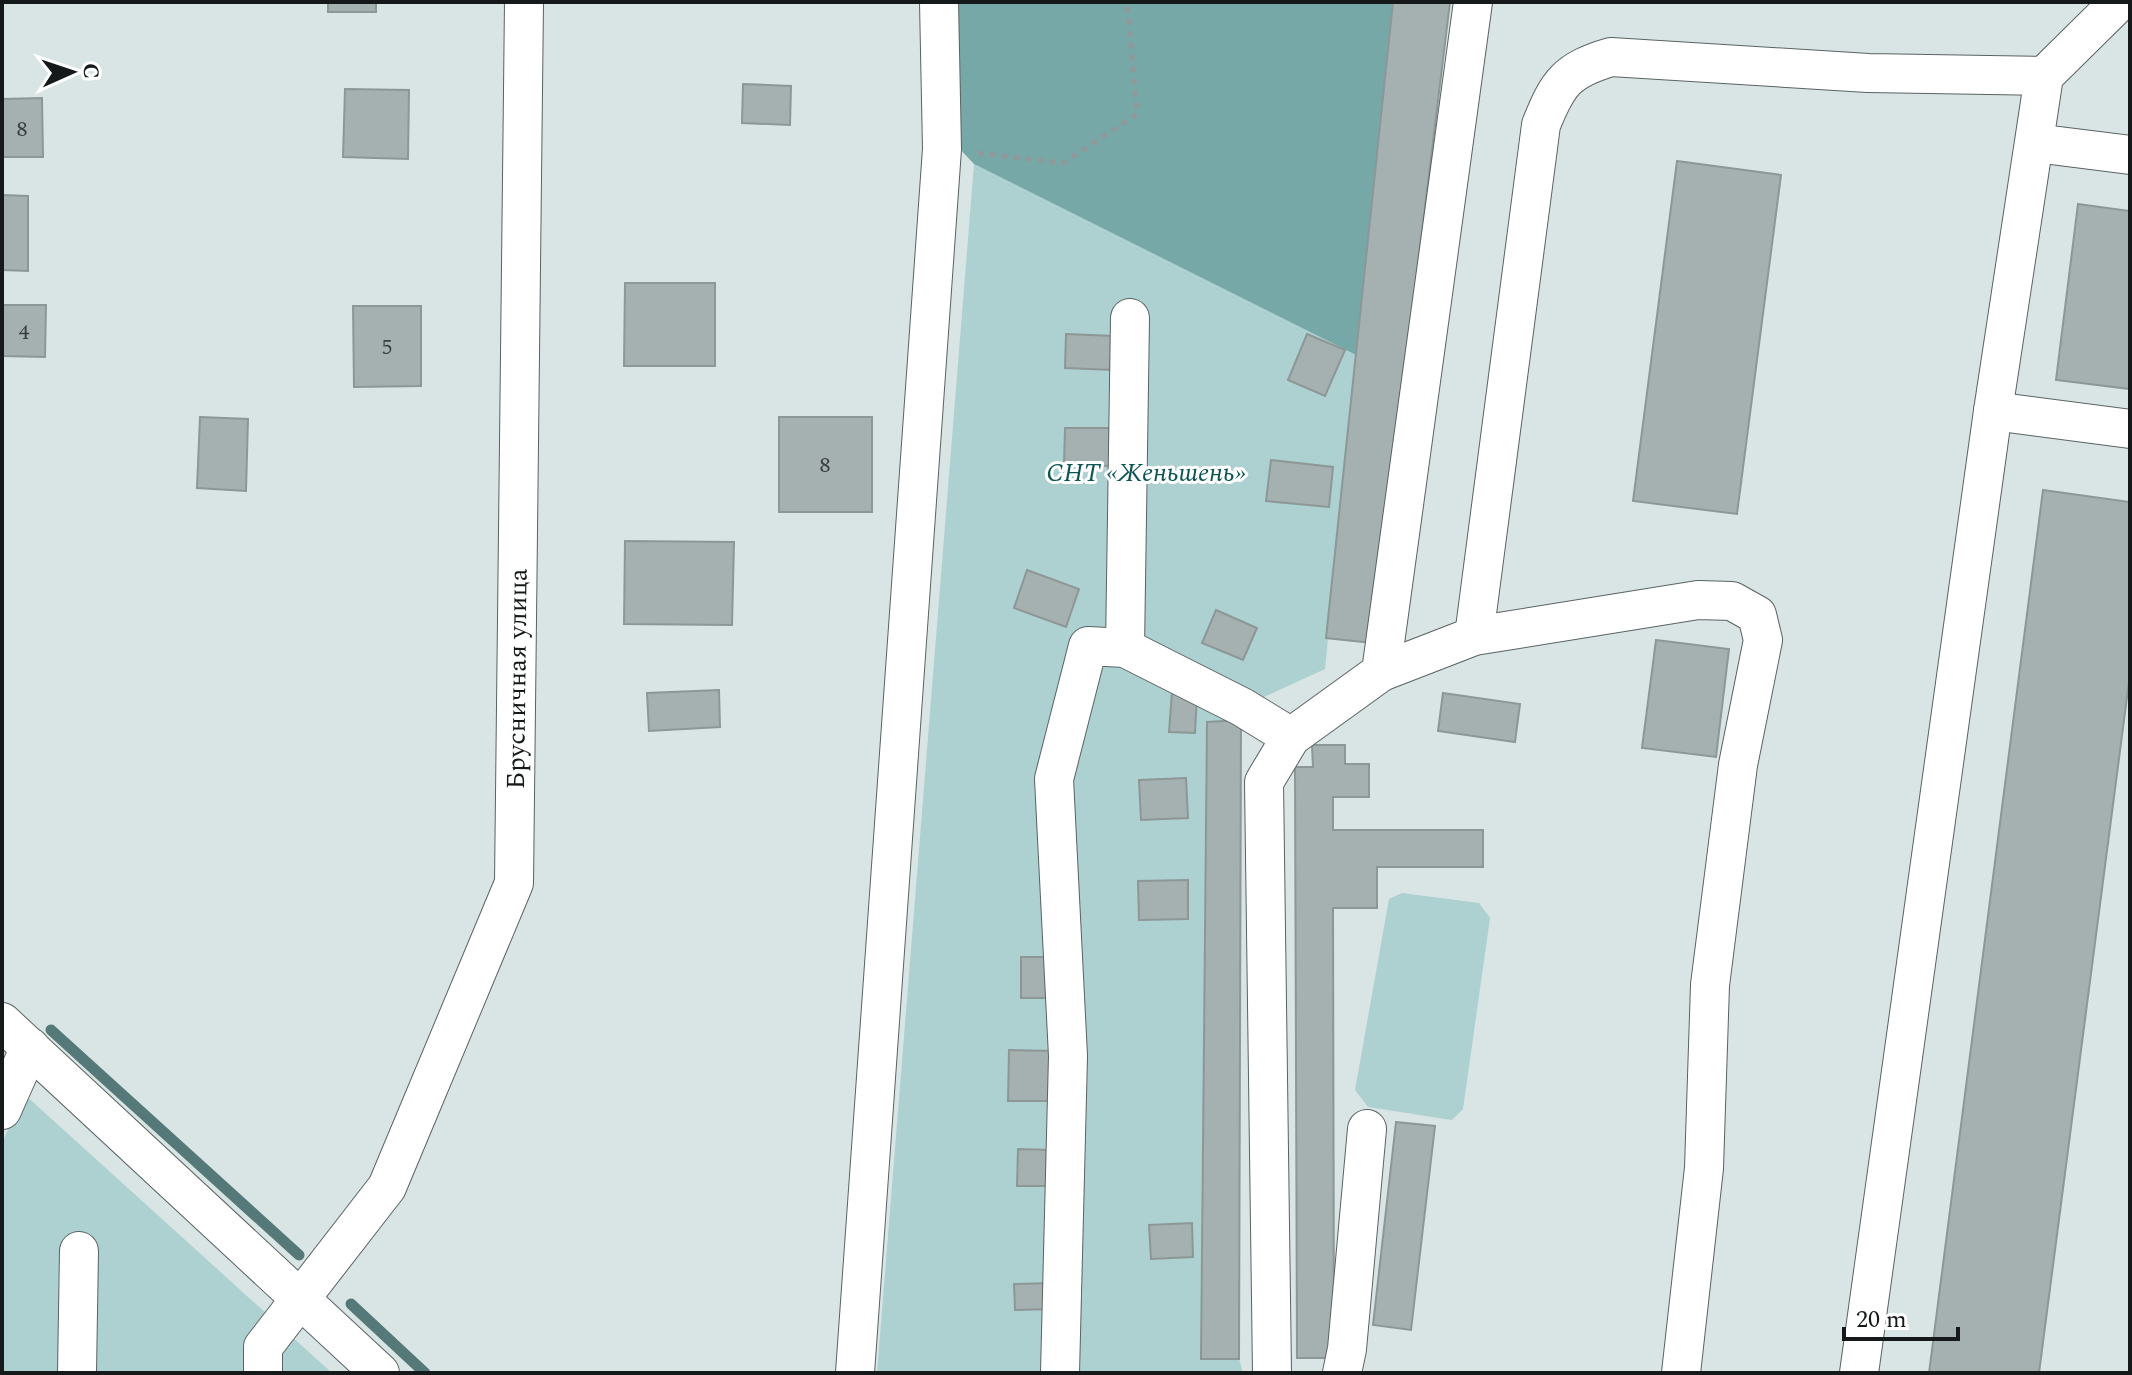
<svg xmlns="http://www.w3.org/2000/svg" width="2132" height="1375" font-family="Spectral,serif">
  <rect width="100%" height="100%" fill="#d9e4e4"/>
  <g fill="#add0d0">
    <path d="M974 164 1356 355 1325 669 1242 707 1241 720 1207 722 1201 1358 1239 1359 1243 1373H877Z"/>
    <path d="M1402 893 1479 903 1490 918 1463 1109 1452 1120 1368 1107 1355 1090 1389 899Z"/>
    <path d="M24 1094 332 1373H2V1143Z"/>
  </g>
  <path fill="#77a8a8" d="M953 2H1393L1356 355 974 164 956 145Z"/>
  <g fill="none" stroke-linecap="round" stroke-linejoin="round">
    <g stroke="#557878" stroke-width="11">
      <path d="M51 1030 299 1255"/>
      <path d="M351 1304 425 1373"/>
    </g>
  </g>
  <g fill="#a5b0b0" stroke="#8c9796" stroke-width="2">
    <rect x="328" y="2" width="48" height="10"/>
    <path d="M1393 2H1450L1372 643 1326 638Z"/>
    <path d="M743 84 791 86 790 125 742 123Z"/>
    <path d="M345 89 409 90 408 159 343 157Z"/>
    <path d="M42 98 43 157H2V99Z"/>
    <path d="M1677 161 1781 175 1737 514 1633 501Z"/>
    <path d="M2 195 28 196V271L2 270Z"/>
    <path d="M2078 204 2130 211V389L2056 380Z"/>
    <path d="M625 283H715V366H624Z"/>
    <path d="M2 305H46L45 357 2 356Z"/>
    <path d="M353 306H421V386L354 387Z"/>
    <path d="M1066 334 1114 336 1113 370 1065 368Z"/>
    <path d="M1307 334 1345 350 1325 396 1288 380Z"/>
    <path d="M200 417 248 419 246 491 197 488Z"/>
    <rect x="779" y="417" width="93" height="95"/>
    <path d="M1065 428H1114V466L1064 465Z"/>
    <path d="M1271 460 1333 467 1329 507 1266 501Z"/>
    <path d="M2043 490 2130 502V674L2039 1373H1929Z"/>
    <path d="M625 541 734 542 732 625 624 624Z"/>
    <path d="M1027 570 1079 589 1066 627 1014 608Z"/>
    <path d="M1216 610 1257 628 1243 660 1202 643Z"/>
    <path d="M1656 640 1729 649 1716 757 1642 748Z"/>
    <path d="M719 690 720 727 649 731 647 693Z"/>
    <path d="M1172 692 1197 694 1195 733 1169 732Z"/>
    <path d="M1443 693 1520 704 1515 742 1438 731Z"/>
    <path d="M1241 720 1239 1359H1201L1207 722Z"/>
    <path d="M1312 745H1345V764H1369V797H1333V830H1483V867H1377V908H1333L1334 1358H1297L1295 767H1313Z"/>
    <path d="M1186 778 1188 818 1141 820 1139 780Z"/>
    <path d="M1188 880V919L1139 920 1138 881Z"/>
    <rect x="1021" y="957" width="31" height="41"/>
    <path d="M1009 1050 1057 1051 1056 1101H1008Z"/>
    <path d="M1396 1122 1435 1126 1411 1330 1373 1325Z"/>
    <path d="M1018 1149 1051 1150 1050 1186H1017Z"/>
    <path d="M1192 1223 1193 1257 1151 1259 1149 1225Z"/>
    <path d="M1051 1283 1052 1309 1015 1310 1014 1284Z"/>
  </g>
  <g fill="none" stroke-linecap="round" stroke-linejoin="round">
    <g stroke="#596362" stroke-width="40">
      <g id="minor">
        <path d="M2035 143 2130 155"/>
        <path d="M1993 411 2130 429"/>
        <path d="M1474 636 1541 125C1558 82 1567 70 1611 57L1868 73 2044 76"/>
        <path d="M1125 648 1130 318"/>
        <path d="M1381 672 1474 636 1698 600 1732 601 1757 615 1763 640 1738 765 1710 985 1704 1168 1681 1373"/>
        <path d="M2 1022 380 1373"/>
        <path d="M2 1110 30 1047"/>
        <path d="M77 1373 79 1251"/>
        <path id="s1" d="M263 1373V1347L387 1187 514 883 524 2"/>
        <path d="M855 1373 942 149 939 2"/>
        <path d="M1060 1373 1068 1056 1054 779 1088 646 1125 648 1242 707 1291 737"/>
        <path d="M1272 1373 1264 782 1291 737 1381 672 1473 2"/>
        <path d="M1342 1373 1347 1349 1367 1129"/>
        <path d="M1859 1373 1993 411 2044 76 2119 2"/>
      </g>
    </g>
    <path stroke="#909999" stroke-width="5" stroke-dasharray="6 6" stroke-linecap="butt" d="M978 153 1063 163 1137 114 1127 2"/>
    <use href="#minor" stroke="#fff" stroke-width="38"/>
  </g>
  <g text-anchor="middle" stroke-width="6" stroke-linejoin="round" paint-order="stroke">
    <g font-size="22" fill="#393f3f">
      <text x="22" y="136">8</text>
      <text x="24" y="339">4</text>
      <text x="387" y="354">5</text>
      <text x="825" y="472">8</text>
    </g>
    <g font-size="26" font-style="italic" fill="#0c5555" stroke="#fff">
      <text x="1146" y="481">СНТ «Женьшень»</text>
    </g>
    <g font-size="26" fill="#151919" stroke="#fff">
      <text dy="9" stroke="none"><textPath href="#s1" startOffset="762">Брусничная улица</textPath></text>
    </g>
  </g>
  <rect width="2132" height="1375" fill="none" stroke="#151919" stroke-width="8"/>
  <g transform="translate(72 72) rotate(87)" stroke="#ffffff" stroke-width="6" paint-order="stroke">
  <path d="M0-6L14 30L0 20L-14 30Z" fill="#151919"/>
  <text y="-12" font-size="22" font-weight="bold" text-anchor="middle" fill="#151919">С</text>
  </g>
  <path d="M1844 1327v12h114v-12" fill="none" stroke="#151919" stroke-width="4"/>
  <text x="1856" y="1327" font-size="24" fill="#151919" stroke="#ffffff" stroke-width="6" paint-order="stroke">20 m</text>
</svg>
